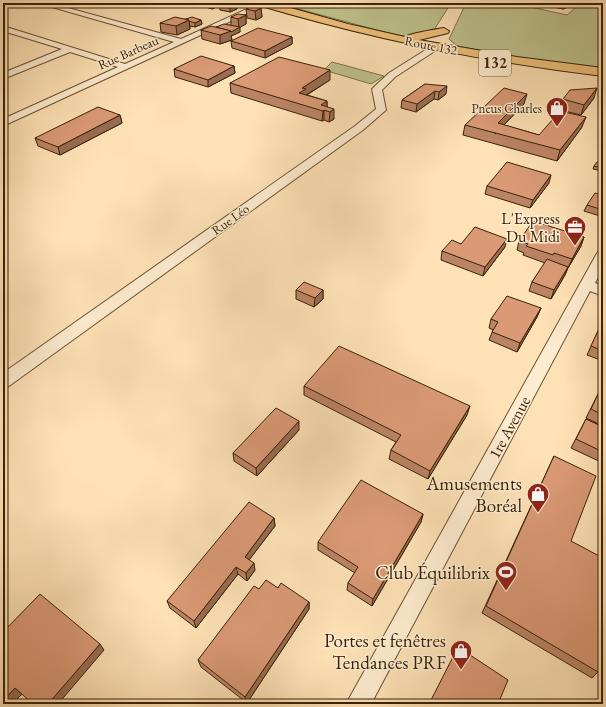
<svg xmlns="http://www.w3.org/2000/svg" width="606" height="707" font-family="'EB Garamond',serif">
  <rect width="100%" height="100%" fill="#fee2b6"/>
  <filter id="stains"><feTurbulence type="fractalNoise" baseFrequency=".005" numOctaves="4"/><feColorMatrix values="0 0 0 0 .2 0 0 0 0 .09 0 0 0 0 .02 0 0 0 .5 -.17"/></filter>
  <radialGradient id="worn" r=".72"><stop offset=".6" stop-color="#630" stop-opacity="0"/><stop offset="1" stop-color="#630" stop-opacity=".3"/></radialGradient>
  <g fill="#bfc38e" stroke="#7c724b">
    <path d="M320 3H451L434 30 415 36H402L384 32 295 8 296 7Z"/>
    <path d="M466 3H512L567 15 581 3H596L594 5 603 6V69L532 60 457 46 449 39Z"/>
    <path d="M332 62 384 76 371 84 324 70Z"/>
  </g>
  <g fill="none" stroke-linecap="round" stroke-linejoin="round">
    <g stroke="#6a5234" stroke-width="2">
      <g id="minor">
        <path d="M38 3H50L181 39 260 3 268 4 3 126V119L118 67 70 52 3 79V73L62 49 3 31V26L125 64 174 42Z"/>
        <path d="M435 44 438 45 439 47 438 49 395 77 382 90 386 110 363 130 9 386 3 388V373L355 126 376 109 372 89 374 87 389 73Z"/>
        <path d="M603 251V268L595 283 603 286V296L590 291 371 704H346L596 255 598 252Z"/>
      </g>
    </g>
    <g stroke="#392208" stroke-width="2">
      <path id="highway" d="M257 3H273L348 24 405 37C408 34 437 29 444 28L449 31 448 33 419 40 517 57 603 68V76C486 62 372 39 258 5Z"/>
    </g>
    <use href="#minor" fill="#feecd0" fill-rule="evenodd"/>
    <use href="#highway" fill="#efc17b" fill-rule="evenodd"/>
  </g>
  <g fill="#bb8465" stroke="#392208">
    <path d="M193 3H205L199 6 193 4Z"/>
    <path d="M206 3H221V5L212 9 206 7Z"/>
    <path d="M544 3H572L566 8 563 9 543 5Z"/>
    <path d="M219 5H237V9L230 12 220 10Z"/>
    <path d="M261 8 262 17 256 20 247 18 246 9Z"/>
    <path d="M246 15V24L239 27 240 32 231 36 232 40 220 44 202 39 201 30 216 27 231 25V17Z"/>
    <path d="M186 19 201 20 202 24 195 27 190 26V29L177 35 161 32 160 23Z"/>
    <path d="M292 37V44L265 58 232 48 231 41Z"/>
    <path d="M234 66 235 73 208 87 175 77 174 69Z"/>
    <path d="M330 80 307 95 327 101V106L334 119 329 122 324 120 322 121 231 93 230 83Z"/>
    <path d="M425 84 446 94 438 100 434 99 416 112 401 108 402 100Z"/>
    <path d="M594 98 581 115 560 110 563 99Z"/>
    <path d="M524 104 504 125 539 135 582 127 557 161 463 135 465 125Z"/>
    <path d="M120 115 122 123 60 155 38 146 35 138Z"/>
    <path d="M603 164V171L593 169 594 166Z"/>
    <path d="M549 183 530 208 485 194 487 186Z"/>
    <path d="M603 195V212L600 216 584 211 587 205Z"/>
    <path d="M584 237 581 246 568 268 565 275 551 299 529 291 532 282 545 263 523 255 524 253 517 250 519 241Z"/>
    <path d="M461 244 505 247 483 276 441 260 442 251Z"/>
    <path d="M296 290H323V299L314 307 296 299Z"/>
    <path d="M541 308 537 317 517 352 489 340 493 330 489 328 491 319Z"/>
    <path d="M603 320V361L587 355Z"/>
    <path d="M304 386 467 415 428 479 389 459 391 450 396 442 304 395Z"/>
    <path d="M599 392 603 394V426L586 418Z"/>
    <path d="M586 419 603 427V463L571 448Z"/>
    <path d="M299 430 257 476 234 461 233 453Z"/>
    <path d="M554 456 571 541 598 672 592 678 482 613Z"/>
    <path d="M423 514 421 522 372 606 347 590 348 583 355 573 318 550V542Z"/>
    <path d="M274 518 275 526 249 560 255 570 247 581 238 574 196 628 170 608 167 601Z"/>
    <path d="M259 589 309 602V609L247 703 201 667 198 660Z"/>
  </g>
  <g fill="#996c53" stroke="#392208">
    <path d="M199 3H205L199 6Z"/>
    <path d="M214 3H221V5L212 9V4Z"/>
    <path d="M564 3H572L566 8 563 9Z"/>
    <path d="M237 5V9L230 12V8Z"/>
    <path d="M261 8 262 17 256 20 255 11Z"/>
    <path d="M246 15V24L239 28 238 19Z"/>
    <path d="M189 20 190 29 177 35 176 26Z"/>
    <path d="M201 20 202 24 195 27V23Z"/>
    <path d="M240 27V32L231 36 232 40 220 44V35Z"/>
    <path d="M292 37V44L265 58V51Z"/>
    <path d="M234 66 235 73 208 87V80Z"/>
    <path d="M330 70V80L306 95 299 93 302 88Z"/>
    <path d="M447 86 446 94 438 100 439 92Z"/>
    <path d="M597 88 594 98 581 115 584 105Z"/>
    <path d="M435 91 434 99 416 112 417 104Z"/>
    <path d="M527 94 524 104 495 134 498 123Z"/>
    <path d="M327 101V111L324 110V120L322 121 323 111 321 105Z"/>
    <path d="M334 109V119L329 122 330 112Z"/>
    <path d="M120 115 122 123 60 155 58 147Z"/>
    <path d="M586 117 582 127 557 161 560 150Z"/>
    <path d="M551 175 549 183 530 208 533 200Z"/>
    <path d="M584 237 581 246 568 268 572 259Z"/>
    <path d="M507 239 505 247 483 276 485 267Z"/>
    <path d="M568 267 565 275 551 299 554 290Z"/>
    <path d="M323 290V299L314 307 315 298Z"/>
    <path d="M541 308 537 317 517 352 520 343Z"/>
    <path d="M470 406 467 415 428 479 430 471Z"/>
    <path d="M299 421V430L257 476 256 468Z"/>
    <path d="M423 514 421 522 372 606 373 599Z"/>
    <path d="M274 518 275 526 246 564 245 557Z"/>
    <path d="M254 563 255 570 247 581 246 573Z"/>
    <path d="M236 567 238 574 196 628 194 621Z"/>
    <path d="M309 602V609L247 703 245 697Z"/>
    <path d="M100 644 104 650 58 704H48Z"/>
    <path d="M15 688 22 694 12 704H3V701Z"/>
  </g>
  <g fill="#da9a76" stroke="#392208">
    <path d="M206 3H214L212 4Z"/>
    <path d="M225 3H230L237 5 230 8 219 5Z"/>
    <path d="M252 6 261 8 255 11 246 9Z"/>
    <path d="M238 14 246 15 238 19 231 17Z"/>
    <path d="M175 17 189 20 176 26 160 23Z"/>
    <path d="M192 17 201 20 195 23 189 21V20L186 19Z"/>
    <path d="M224 24 240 27 231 32V31L216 27Z"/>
    <path d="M211 26 231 31 220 35 201 30Z"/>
    <path d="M258 28 292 37 265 51 231 41Z"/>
    <path d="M201 56 234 66 208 80 174 69Z"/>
    <path d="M279 57 330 70 302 88 306 89 299 93 327 101 321 105 334 109 330 112 324 110 323 111 230 83Z"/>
    <path d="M425 84 447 86 439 92 435 91 417 104 402 100Z"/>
    <path d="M504 88 527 94 498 123 539 135 560 111 586 117 560 150 465 125Z"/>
    <path d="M597 88 584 105 563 99 570 90Z"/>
    <path d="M98 107 120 115 58 147 35 138Z"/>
    <path d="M507 162 551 175 533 200 487 186Z"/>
    <path d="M597 162 603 164V168L594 166Z"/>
    <path d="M595 193 603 195V210L587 205Z"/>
    <path d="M533 221 584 237 572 259 554 253 553 255 526 246 528 244 519 241Z"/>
    <path d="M475 227 507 239 485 267 442 251 452 240 461 244Z"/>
    <path d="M547 259 568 267 554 290 532 282Z"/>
    <path d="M304 282 323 290 315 298 296 290Z"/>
    <path d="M507 296 541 308 520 343 492 332 498 322 491 319Z"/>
    <path d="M603 320V351L591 346Z"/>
    <path d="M339 346 470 406 430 471 391 450 401 435 304 386Z"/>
    <path d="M599 392 603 394V415L591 409Z"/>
    <path d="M276 408 299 421 256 468 233 453Z"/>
    <path d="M586 419 603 427V452L576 439Z"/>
    <path d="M554 456 596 476 571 541 603 558V657L598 672 486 606Z"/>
    <path d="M361 480 423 514 373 599 348 583 358 567 318 542Z"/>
    <path d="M249 502 274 518 245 557 254 563 246 573 236 567 194 621 167 601Z"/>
    <path d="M266 580 278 588 281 583 309 602 245 697 198 660 254 586 259 589Z"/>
    <path d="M40 594 100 644 48 704H33L15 688 3 701V632Z"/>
    <path d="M458 647 508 680 498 704H429Z"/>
  </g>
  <defs>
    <g id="shop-pin" transform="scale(1.15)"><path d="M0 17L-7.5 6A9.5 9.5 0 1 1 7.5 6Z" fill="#8f2418" stroke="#feecd0"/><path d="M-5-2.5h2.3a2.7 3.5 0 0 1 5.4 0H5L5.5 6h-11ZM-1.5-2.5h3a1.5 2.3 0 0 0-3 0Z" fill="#fff"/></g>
    <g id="office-pin" transform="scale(1.15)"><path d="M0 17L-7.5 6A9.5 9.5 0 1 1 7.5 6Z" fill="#8f2418" stroke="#feecd0"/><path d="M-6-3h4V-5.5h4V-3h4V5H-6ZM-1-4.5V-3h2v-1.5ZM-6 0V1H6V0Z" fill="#fff"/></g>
    <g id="stadium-pin" transform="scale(1.15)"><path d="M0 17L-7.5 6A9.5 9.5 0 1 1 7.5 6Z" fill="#8f2418" stroke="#feecd0"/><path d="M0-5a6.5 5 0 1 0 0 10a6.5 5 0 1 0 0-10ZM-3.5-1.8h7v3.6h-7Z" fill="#fff"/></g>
  </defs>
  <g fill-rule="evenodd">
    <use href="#shop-pin" x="557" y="108"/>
    <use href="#office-pin" x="575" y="227"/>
    <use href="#shop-pin" x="538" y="494"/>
    <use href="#stadium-pin" x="506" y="572"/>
    <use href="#shop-pin" x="461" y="651"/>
  </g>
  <g text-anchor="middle" stroke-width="3" stroke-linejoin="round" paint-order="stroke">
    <g font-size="13" fill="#392208" stroke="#feecd0">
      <text transform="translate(431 45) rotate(11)" y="5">Route 132</text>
      <text transform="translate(128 52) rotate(-24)" y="5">Rue Barbeau</text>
      <text transform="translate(230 219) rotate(-36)" y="5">Rue Léo</text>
    </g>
    <g font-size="13" fill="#392208" stroke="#feecd0" text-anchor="end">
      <text x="542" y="113">Pneus Charles</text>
    </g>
    <rect fill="#feecd0" stroke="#745f44" stroke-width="1" x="479" y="50" width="32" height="26" rx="3"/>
    <g font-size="15" font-weight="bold" fill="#392208">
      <text x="495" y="68">132</text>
    </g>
    <g font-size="16" fill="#392208" stroke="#feecd0" text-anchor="end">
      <text x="560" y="224">L'Express<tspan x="560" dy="18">Du Midi</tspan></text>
    </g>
    <g font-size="16" fill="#392208" stroke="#feecd0">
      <text transform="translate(509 427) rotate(-61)" y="6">1re Avenue</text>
    </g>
    <g font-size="19" fill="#392208" stroke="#feecd0" text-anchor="end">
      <text x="522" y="490">Amusements<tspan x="522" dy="22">Boréal</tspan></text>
      <text x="490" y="579">Club Équilibrix</text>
      <text x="446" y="647">Portes et fenêtres<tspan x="446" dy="22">Tendances PRF</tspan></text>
    </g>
  </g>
  <rect width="606" height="707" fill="none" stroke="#fee2b6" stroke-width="16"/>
  <rect x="4" y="4" width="598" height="699" fill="none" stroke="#392208" stroke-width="2"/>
  <rect x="8" y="8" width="590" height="691" fill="none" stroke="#392208"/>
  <rect width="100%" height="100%" filter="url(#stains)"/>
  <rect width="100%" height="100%" fill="url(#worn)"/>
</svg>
